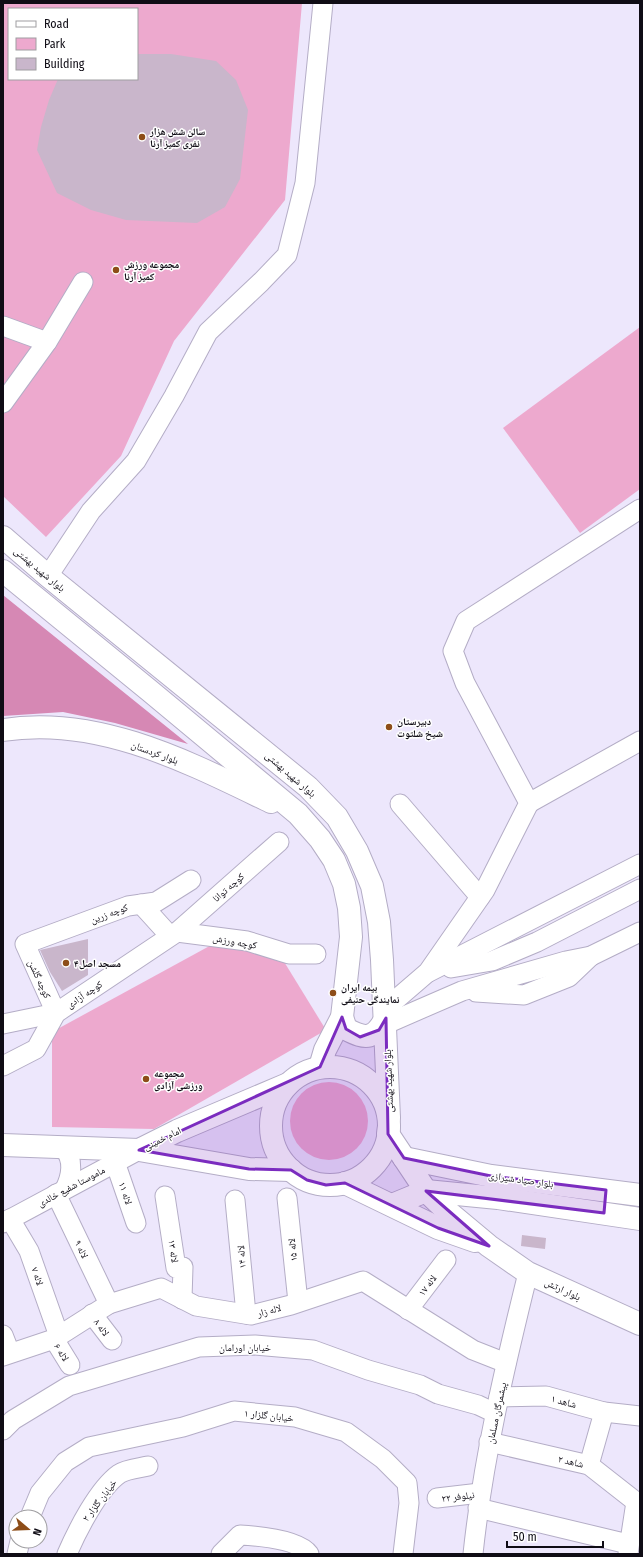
<svg xmlns="http://www.w3.org/2000/svg" width="643" height="1557" font-family="'Fira Sans Condensed','Noto Naskh Arabic',sans-serif">
  <rect width="100%" height="100%" fill="#ede7fc"/>
  <g fill="#eda9ce" fill-rule="evenodd">
    <path d="M3 3H302L285 200 174 341 121 456 46 537 3 496ZM9 9H137V79H9Z"/>
    <path d="M640 327V489L580 533 503 428Z"/>
    <path d="M226 937 275 947 326 1030 154 1129 52 1127V1032Z"/>
    <circle cx="329" cy="1121" r="39"/>
  </g>
  <path fill="#d688b4" d="M3 595 188 744 115 723 63 712 3 716Z"/>
  <g fill="#c9b6cb">
    <path d="M137 54H171L216 61 236 80 248 110 240 179 225 207 197 223 126 220 91 210 57 193 37 150 41 127 49 100 58 79H137Z"/>
    <path d="M88 939V975L62 991 50 972 40 950Z"/>
    <path d="M522 1235 546 1238 545 1249 521 1246Z"/>
  </g>
  <g fill="none" stroke-linecap="round" stroke-linejoin="round">
    <g stroke="#b4adc6" stroke-width="21">
      <g id="minor">
        <path d="M3 326 47 342"/>
        <path d="M3 403 47 342 83 282"/>
        <path d="M48 576 91 511 136 461 174 396 208 332 261 282 287 255 305 183 323 3"/>
        <path d="M529 803 640 741"/>
        <path d="M400 804 480 897"/>
        <path d="M141 904 170 936"/>
        <path d="M177 932 247 941 289 954H316"/>
        <path d="M451 968 492 961 537 942 640 889"/>
        <path d="M429 972 640 864"/>
        <path d="M476 992 524 995 569 977 591 956"/>
        <path d="M385 1009 428 972 485 890 529 803 465 683 453 651 466 621 640 509"/>
        <path d="M3 1024 56 1013 25 944 128 906 156 902 191 880"/>
        <path d="M386 1024 462 991 566 961 591 956 640 932"/>
        <path d="M3 1066 36 1049 56 1013 177 932 279 842"/>
        <path d="M63 1148C75 1159 71 1177 65 1189"/>
        <path d="M115 1162 136 1223"/>
        <path d="M56 1194 109 1304"/>
        <path d="M165 1196 176 1268 183 1267 182 1299"/>
        <path d="M287 1198 298 1302"/>
        <path d="M235 1200 246 1314"/>
        <path d="M10 1219 29 1251 59 1336"/>
        <path d="M3 1223 139 1150"/>
        <path d="M408 1310 446 1260"/>
        <path d="M92 1314 112 1340"/>
        <path d="M3 1335 10 1353"/>
        <path d="M54 1339 70 1365"/>
        <path d="M3 1356 54 1339 109 1304 161 1288 196 1306 251 1315 291 1305 363 1281 473 1350 506 1363"/>
        <path d="M499 1397 546 1396 604 1412 640 1416"/>
        <path d="M3 1430 13 1420 69 1386 199 1347 255 1345 313 1350 368 1370 420 1385 438 1394 478 1405 495 1413"/>
        <path d="M489 1442 589 1465 640 1505"/>
        <path d="M589 1465 604 1412"/>
        <path d="M437 1498 480 1493"/>
        <path d="M478 1508 628 1544"/>
        <path d="M30 1517 40 1493 65 1462 89 1447 183 1427 234 1411 295 1417 346 1432 383 1459 407 1483 409 1503 403 1554"/>
        <path d="M17 1554 20 1541"/>
        <path d="M67 1554C77 1531 98 1489 119 1474 126 1469 140 1468 148 1466"/>
        <path d="M221 1554 240 1535C257 1536 298 1539 309 1554"/>
        <path d="M473 1554C483 1459 505 1366 528 1273"/>
        <path d="M628 1554 636 1502"/>
      </g>
    </g>
    <g stroke="#b4adc6" stroke-width="24">
      <g id="major">
        <path d="M3 537 48 576 308 787 337 817 357 851 372 886 379 922 382 960 389 1118"/>
        <path d="M3 571 150 691 298 814 320 839 334 860 344 884 349 908 351 937 342 1017 325 1050 320 1067"/>
        <path d="M3 730C98 715 188 762 271 802"/>
        <path d="M342 1017 346 1029C367 1040 374 1039 386 1018"/>
        <circle cx="330" cy="1126" r="59"/>
        <path d="M389 1126 388 1134 426 1191 447 1211 489 1246 528 1273 640 1324"/>
        <path d="M3 1145 139 1150 177 1131 288 1084"/>
        <path d="M139 1150 249 1169 291 1170"/>
        <path d="M404 1158 491 1176 640 1195"/>
        <path d="M345 1183 438 1228 475 1241"/>
        <path d="M392 1205 426 1191 498 1198 640 1219"/>
      </g>
    </g>
    <use href="#minor" stroke="#fff" stroke-width="19"/>
    <use href="#major" stroke="#fff" stroke-width="22"/>
  </g>
  <path fill="#7b2cbf" fill-opacity="0.2" stroke="#7b2cbf" stroke-width="3" stroke-linejoin="round" d="M342 1017 346 1029 360 1037 379 1030 386 1018 388 1134 404 1158 491 1176 606 1190 604 1213 426 1191 489 1246 438 1228 345 1183 326 1185 307 1180 291 1170 249 1169 139 1150 320 1067Z"/>
  <g fill="#8d4d18" stroke="#fff" stroke-width="1.5">
    <circle cx="142" cy="137" r="4"/>
    <circle cx="116" cy="270" r="4"/>
    <circle cx="389" cy="727" r="4"/>
    <circle cx="66" cy="963" r="4"/>
    <circle cx="333" cy="993" r="4"/>
    <circle cx="146" cy="1079" r="4"/>
  </g>
  <g text-anchor="middle" stroke-width="3" stroke-linejoin="round" paint-order="stroke">
    <g font-size="10" font-weight="bold" fill="#0f0c15" stroke="#fff" text-anchor="start">
      <text x="150" y="135">سالن شش هزار<tspan x="150" dy="12">نفری کمیز آرنا</tspan></text>
      <text x="124" y="268">مجموعه ورزش<tspan x="124" dy="12">کمیز آرنا</tspan></text>
      <text x="397" y="725">دبیرستان<tspan x="397" dy="12">شیخ شلتوت</tspan></text>
      <text x="74" y="967">مسجد اصل۴</text>
      <text x="341" y="991">بیمه ایران<tspan x="341" dy="12">نمایندگی حنیفی</tspan></text>
      <text x="154" y="1077">مجموعه<tspan x="154" dy="12">ورزشی آزادی</tspan></text>
    </g>
    <g font-size="10" fill="#0f0c15" stroke="#fff">
      <text transform="translate(40 569) rotate(40)" y="4">بلوار شهید بهشتی</text>
      <text transform="translate(155 752) rotate(20)" y="4">بلوار کردستان</text>
      <text transform="translate(291 774) rotate(41)" y="4">بلوار شهید بهشتی</text>
      <text transform="translate(228 887) rotate(-41)" y="4">کوچه توانا</text>
      <text transform="translate(109 913) rotate(-20)" y="4">کوچه زرین</text>
      <text transform="translate(235 941) rotate(10)" y="4">کوچه ورزش</text>
      <text transform="translate(40 979) rotate(65)" y="4">کوچه گلشن</text>
      <text transform="translate(84 994) rotate(-34)" y="4">کوچه آزادی</text>
      <text transform="translate(388 1081) rotate(-92)" y="4">بلوار شهید بهشتی</text>
      <text transform="translate(162 1138) rotate(-26)" y="4">امام خمینی</text>
      <text transform="translate(521 1179) rotate(8)" y="4">بلوار صیاد شیرازی</text>
      <text transform="translate(71 1186) rotate(-28)" y="4">ماموستا شفیع خالدی</text>
      <text transform="translate(126 1193) rotate(71)" y="4">لاله ۱۱</text>
      <text transform="translate(82 1249) rotate(64)" y="4">لاله ۹</text>
      <text transform="translate(292 1250) rotate(-96)" y="4">لاله ۱۵</text>
      <text transform="translate(174 1251) rotate(81)" y="4">لاله ۱۳</text>
      <text transform="translate(241 1257) rotate(-95)" y="4">لاله ۱۴</text>
      <text transform="translate(38 1276) rotate(71)" y="4">لاله ۷</text>
      <text transform="translate(427 1285) rotate(-53)" y="4">لاله ۱۷</text>
      <text transform="translate(563 1289) rotate(25)" y="4">بلوار ارتش</text>
      <text transform="translate(269 1310) rotate(-15)" y="4">لاله زار</text>
      <text transform="translate(102 1327) rotate(53)" y="4">لاله ۸</text>
      <text x="245" y="1351">خیابان اورامان</text>
      <text transform="translate(62 1352) rotate(57)" y="4">لاله ۶</text>
      <text transform="translate(564 1401) rotate(15)" y="4">شاهد ۱</text>
      <text transform="translate(496 1413) rotate(-78)" y="4">پیشمرگان مسلمان</text>
      <text transform="translate(269 1415) rotate(6)" y="4">خیابان گلزار ۱</text>
      <text transform="translate(571 1461) rotate(13)" y="4">شاهد ۲</text>
      <text transform="translate(458 1496) rotate(-7)" y="4">نیلوفر ۲۲</text>
      <text transform="translate(99 1500) rotate(-53)" y="4">خیابان گلزار ۲</text>
    </g>
  </g>
  <rect width="643" height="1557" fill="none" stroke="#0f0c15" stroke-width="8"/>
  <rect x="8" y="8" width="130" height="72" fill="#ffffff" stroke="#9f9ea1"/>
  <rect x="16" y="21" width="20" height="6" fill="#ffffff" stroke="#9f9ea1"/>
  <text x="44" y="28" font-size="12" fill="#0f0c15">Road</text>
  <rect x="16" y="38" width="20" height="12" fill="#eda9ce" stroke="#9f9ea1"/>
  <text x="44" y="48" font-size="12" fill="#0f0c15">Park</text>
  <rect x="16" y="58" width="20" height="12" fill="#c9b6cb" stroke="#9f9ea1"/>
  <text x="44" y="68" font-size="12" fill="#0f0c15">Building</text>
  <g transform="translate(28 1529) rotate(109)"><circle r="19" fill="#ffffff" stroke="#9f9ea1"/>
  <path d="M0-3L7 15L0 10L-7 15Z" fill="#8d4d18"/>
  <text y="-6" font-size="11" font-weight="bold" text-anchor="middle" fill="#0f0c15">N</text>
  </g>
  <path d="M507 1541v6h96v-6" fill="none" stroke="#0f0c15" stroke-width="2"/>
  <text x="513" y="1541" font-size="12" fill="#0f0c15" stroke="#ffffff" stroke-width="3" paint-order="stroke">50 m</text>
</svg>
